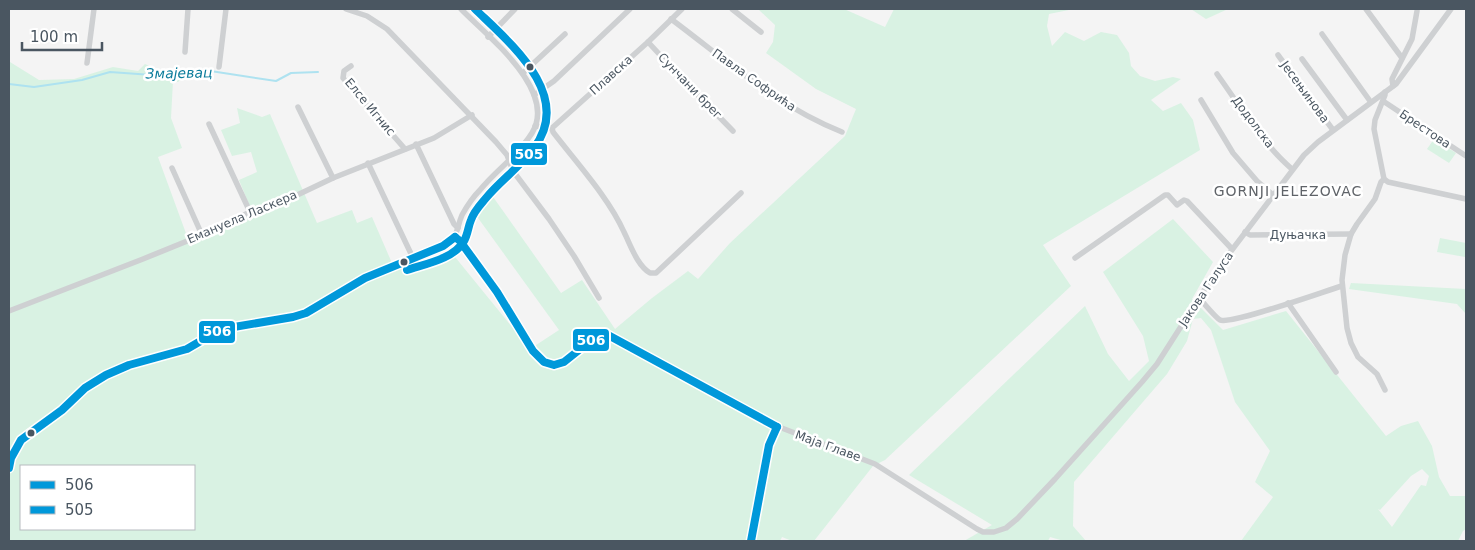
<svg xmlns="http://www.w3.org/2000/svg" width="1475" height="550" font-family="'DejaVu Sans',sans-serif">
  <rect width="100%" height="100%" fill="#f4f4f4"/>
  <g fill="#d9f2e3" fill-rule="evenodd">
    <path d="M758 9H844L885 27 894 9H1074L1049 14 1047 26 1052 46 1065 32 1084 41 1101 32 1117 35 1129 53 1131 66 1140 76 1155 81 1173 77 1181 79 1151 100 1163 111 1181 103 1193 120 1200 150 1043 245 1071 286 885 460 873 466 814 541H792L782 537 780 541H9L10 62 39 80 74 79 113 67 138 71 145 64 156 69 189 73 178 82 173 81 171 118 182 148 158 157 191 247 195 241 253 214 239 180 257 172 251 152 232 156 221 130 240 123 237 108 262 117 270 114 317 223 352 210 357 223 372 217 395 270 451 252 530 349 559 330 473 211 491 194 561 293 582 280 615 329 652 298 688 271 698 279 730 243 845 136 856 109 816 89 766 53 773 42 775 25ZM21 466H194V529H21Z"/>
    <path d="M1191 9H1228L1206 19Z"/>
    <path d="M1434 139 1456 153 1449 163 1427 149Z"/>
    <path d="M1173 219 1213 262 1192 299 1223 330 1286 311 1386 436 1401 426 1418 421 1432 446 1439 477 1450 496H1466V529L1463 531 1458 541H1241L1273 497 1255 482 1270 451 1235 402 1211 330 1201 318 1193 319 1187 341 1167 374 1074 482 1073 526 1086 541H1064L1050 537 1048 541H964L992 525 909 475 1085 306 1108 354 1129 381 1149 361 1143 336 1103 272ZM1422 469 1429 476 1426 486 1421 485 1392 527 1378 509 1380 510 1411 476Z"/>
    <path d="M1440 238 1466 243 1465 257 1437 252Z"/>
    <path d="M1351 283 1466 289V314L1457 304 1349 289Z"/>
  </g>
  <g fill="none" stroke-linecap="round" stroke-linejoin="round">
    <path stroke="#aee2f0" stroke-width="2" d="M9 84 34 87 82 80 110 72 166 76 185 72 204 70 276 81 291 73 318 72"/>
    <g stroke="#ced0d2" stroke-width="5.5">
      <path d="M346 9 367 16 387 29 496 142 507 155 513 171 549 219 574 256 599 298"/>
      <path d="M732 9 761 32"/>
      <path d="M1366 9 1402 58"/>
      <path d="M671 19C726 60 778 107 842 132"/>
      <path d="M1322 34 1370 101"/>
      <path d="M488 37 515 9"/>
      <path d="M648 42 687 84 733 131"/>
      <path d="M185 52 188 9"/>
      <path d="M1278 55 1333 130"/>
      <path d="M1302 59 1347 120"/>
      <path d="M87 63 94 9"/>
      <path d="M351 66 344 71 343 78 405 149"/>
      <path d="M219 67 226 9"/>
      <path d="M523 73 565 34"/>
      <path d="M1217 74C1238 103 1264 146 1292 169"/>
      <path d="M1393 86 1392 79 1412 39 1417 11"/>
      <path d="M1385 92V95L1375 120 1374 129 1384 179 1388 182 1466 199"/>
      <path d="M534 95 554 81 630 9"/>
      <path d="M1201 100 1233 153 1257 181 1273 195"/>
      <path d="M1383 101 1466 156"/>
      <path d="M298 107 333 178"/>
      <path d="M209 124 250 212"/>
      <path d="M535 126 552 128"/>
      <path d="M552 128 553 132C576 162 609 198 624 232 631 246 637 265 650 273H656L741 193"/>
      <path d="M552 128 648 42 682 9"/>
      <path d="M416 144 454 224 458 228"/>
      <path d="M368 163 413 258"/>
      <path d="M172 168 202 235"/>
      <path d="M1384 179 1381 182 1375 199 1357 224 1351 234 1345 255 1342 280 1347 328 1351 343 1358 357 1377 374 1385 390"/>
      <path d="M1245 232 1250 235 1351 234"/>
      <path d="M455 237 460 241 487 278 509 310 531 347 545 363 551 365 565 362 597 336 603 335 611 336 670 370 774 425 875 464 977 529 983 532H994L1006 528 1017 519 1055 479 1142 382 1157 364 1219 267 1304 155 1318 142 1396 84 1451 9"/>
      <path d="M1075 258 1165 195H1168L1177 205 1184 200 1187 201 1232 249"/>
      <path d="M1199 298C1204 303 1215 317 1220 320 1231 325 1325 291 1342 286"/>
      <path d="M1288 303 1336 372"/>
      <path d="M9 311 143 259 202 235 250 212 293 197 333 178 434 138 472 115"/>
      <path d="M9 468 11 458 21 440 62 410 85 388 106 375 129 365 187 349 216 332 228 328 293 317 306 313 371 275 443 246C459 238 456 229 462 215 467 206 473 197 480 190 496 170 518 156 532 133 558 90 487 36 461 9"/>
      <path d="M751 541 769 445 777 427"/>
    </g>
    <g stroke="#fff" stroke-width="11">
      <g id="bus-1">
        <path d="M455 237 460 241 497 292 533 351 544 362 554 365 564 362 594 338 608 335 777 427"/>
        <path d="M9 468 11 458 21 440 62 410 85 388 106 375 129 365 187 349 216 332 228 328 293 317 306 313 365 278 443 246 455 237"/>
        <path d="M751 541 769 445 777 427"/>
      </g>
    </g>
    <g stroke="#fff" stroke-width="11">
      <path id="bus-2" d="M407 270C425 264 454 259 464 241 468 234 468 227 471 220 474 211 481 204 486 198 501 180 520 167 534 148 574 95 510 43 475 9"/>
    </g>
    <use href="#bus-1" stroke="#0098da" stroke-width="8"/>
    <use href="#bus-2" stroke="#0098da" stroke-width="8"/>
  </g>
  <g fill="#4a5661" stroke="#fff" stroke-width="2">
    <circle cx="530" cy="67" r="4.5"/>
    <circle cx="404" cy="262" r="4.5"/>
    <circle cx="31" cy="433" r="4.5"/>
  </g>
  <g text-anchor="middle" stroke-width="5" stroke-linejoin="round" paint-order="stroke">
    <g font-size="12" fill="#4a5661" stroke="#fff">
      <text transform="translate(611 75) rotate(-42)" y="4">Плавска</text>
      <text transform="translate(754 80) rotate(35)" y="4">Павла Софрића</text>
      <text transform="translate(690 86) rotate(46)" y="4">Сунчани брег</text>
      <text transform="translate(1305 92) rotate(54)" y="4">Јесењинова</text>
      <text transform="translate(370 107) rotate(50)" y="4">Елсе Игнис</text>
      <text transform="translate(1253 122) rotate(53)" y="4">Додолска</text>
      <text transform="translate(1425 129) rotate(34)" y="4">Брестова</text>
      <text transform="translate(242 217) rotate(-23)" y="4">Емануела Ласкера</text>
      <text x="1298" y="239">Дуњачка</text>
      <text transform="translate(1206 289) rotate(-56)" y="4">Јакова Галуса</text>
      <text transform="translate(828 446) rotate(20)" y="4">Маја Главе</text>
    </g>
    <g font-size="14" font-style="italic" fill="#0c7c9b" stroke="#fff">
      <text transform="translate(179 73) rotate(-1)" y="5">Змајевац</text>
    </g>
    <g font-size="14" letter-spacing="1" fill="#5f6368" stroke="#fff">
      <text x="1288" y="196">GORNJI JELEZOVAC</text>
    </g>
  </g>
  <g stroke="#fff" stroke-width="2">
    <rect x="510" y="142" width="38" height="24" rx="5" fill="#0098da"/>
    <rect x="198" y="320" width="38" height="24" rx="5" fill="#0098da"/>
    <rect x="572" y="328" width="38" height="24" rx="5" fill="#0098da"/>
  </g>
  <g font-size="14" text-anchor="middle" font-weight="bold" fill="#fff">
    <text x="529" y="159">505</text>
    <text x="217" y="336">506</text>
    <text x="591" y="345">506</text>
  </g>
  <rect width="1475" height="550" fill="none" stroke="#4a5661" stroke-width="20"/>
  <rect x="20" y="465" width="175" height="65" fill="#ffffff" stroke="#b7bbc0"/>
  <rect x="30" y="481" width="25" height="8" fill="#0098da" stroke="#b7bbc0"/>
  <text x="65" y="490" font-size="15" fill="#4a5661">506</text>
  <rect x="30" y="506" width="25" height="8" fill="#0098da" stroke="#b7bbc0"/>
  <text x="65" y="515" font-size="15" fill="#4a5661">505</text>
  <path d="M22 42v8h80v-8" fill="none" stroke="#4a5661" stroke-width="2.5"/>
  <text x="30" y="42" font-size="15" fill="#4a5661" stroke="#ffffff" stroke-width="4" paint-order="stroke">100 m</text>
</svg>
